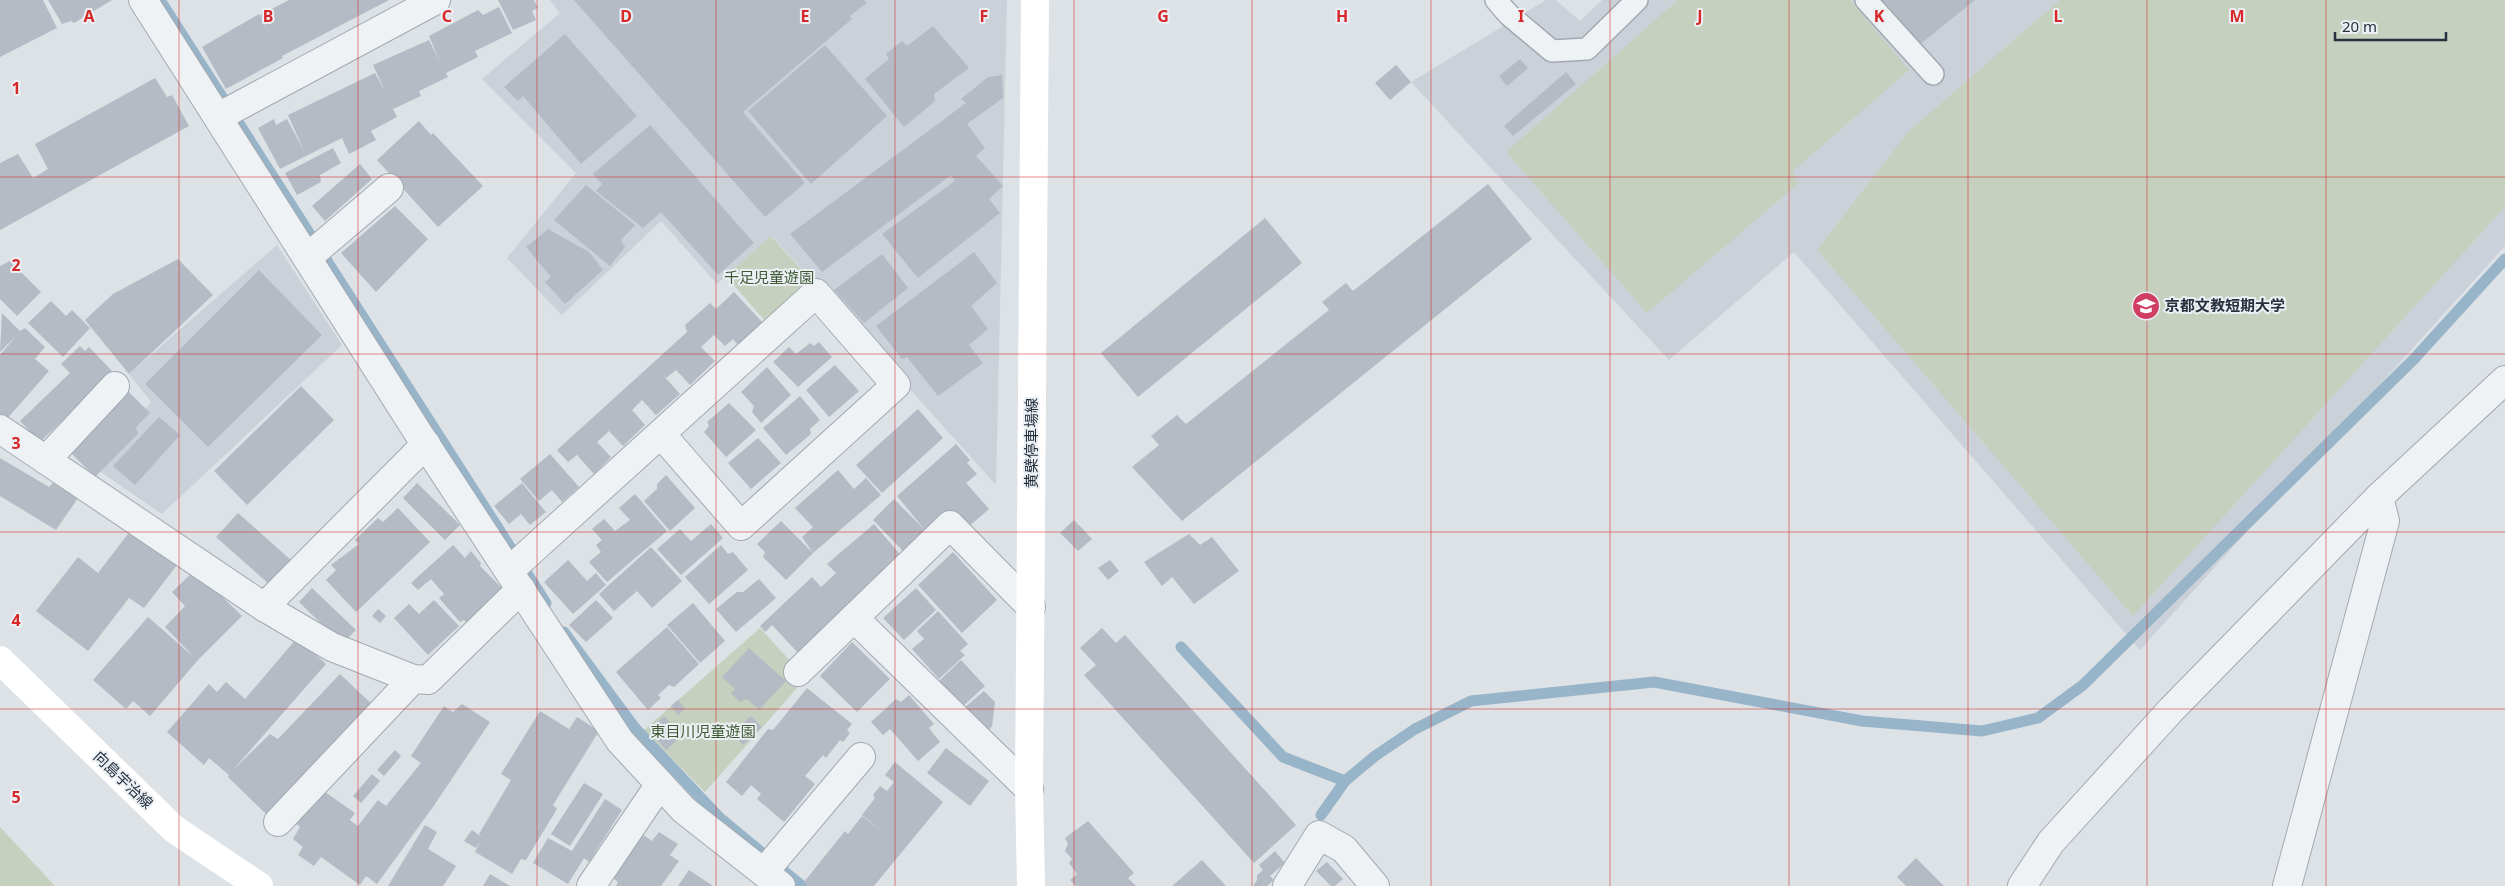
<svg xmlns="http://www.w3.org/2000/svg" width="2505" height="886" font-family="'Noto Sans','Noto Sans JP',sans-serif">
  <rect width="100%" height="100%" fill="#dde2e7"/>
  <g fill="#cbd1d9">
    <path d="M550 0H1007L996 485 772 236 717 284 661 221 562 315 507 258 576 173 482 79 560 13Z"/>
    <path d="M1546 0H1556L1580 21 1602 0H2505V246L2140 650 1794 252 1669 360 1411 82Z"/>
    <path d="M277 245 342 345 162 514 95 468 151 402 129 374Z"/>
  </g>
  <g fill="#c5d1be">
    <path d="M1678 0H1850L1909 70 1792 172 1799 183 1647 313 1506 152Z"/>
    <path d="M2060 0H2505V207L2133 616 1817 250 1908 132Z"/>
    <path d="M771 236 812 281 765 321 726 276Z"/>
    <path d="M760 628 806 678 705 792 644 730Z"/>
    <path d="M0 827 55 886H0Z"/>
  </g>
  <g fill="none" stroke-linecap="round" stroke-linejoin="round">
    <g stroke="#97b4c8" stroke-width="11">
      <path d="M160 0 546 603"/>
      <path d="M564 632 635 728 720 818 802 886"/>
      <path d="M1181 647 1283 757 1345 781 1375 756 1415 729 1471 701 1654 682 1862 721 1982 731 2038 718 2083 685 2414 359 2505 259"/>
      <path d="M1321 815 1345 781"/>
    </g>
  </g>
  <g fill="#b4bbc4">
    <path d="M0 0H43L57 28 0 57Z"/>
    <path d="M48 0H112L74 23 71 21 62 24Z"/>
    <path d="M289 0H389L282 56 283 58 226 89 202 47 259 14 273 40 260 15Z"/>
    <path d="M498 0H534L538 8 532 11 536 20 513 30Z"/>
    <path d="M574 0H864L867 3 850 16 852 19 743 112 805 183 765 217Z"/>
    <path d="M1881 0H1975L1918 46Z"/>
    <path d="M499 7 512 33 475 51 478 57 446 73 448 77 419 91 421 96 393 109 397 117 371 131 376 140 349 154 342 138 280 169 258 128 274 119 276 125 287 119 304 151 288 115 375 73 386 93 373 65 429 40 440 62 429 36 478 10 483 15Z"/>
    <path d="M933 26 969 68 934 94 935 101 904 127 865 79 889 59 886 54 902 41 907 46Z"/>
    <path d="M565 34 637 116 581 164 523 96 518 101 504 87Z"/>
    <path d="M825 45 887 116 811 184 748 111Z"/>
    <path d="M1520 59 1528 68 1507 86 1499 76Z"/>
    <path d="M1396 65 1411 82 1390 100 1375 83Z"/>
    <path d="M1566 72 1576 84 1513 136 1504 126Z"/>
    <path d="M1002 75 1003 98 967 124 985 148 976 156 1003 186 989 199 1000 213 918 278 882 234 955 181 951 175 822 272 790 234 966 103 961 99 988 77Z"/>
    <path d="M155 78 167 97 172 95 189 126 0 230V163L18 154 33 178 48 169 35 144Z"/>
    <path d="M419 121 431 135 433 133 483 186 438 227 377 160Z"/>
    <path d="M650 125 754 243 718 275 661 212 643 228 596 191 602 184 593 174Z"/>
    <path d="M333 148 341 163 320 175 321 182 297 195 285 173Z"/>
    <path d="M360 164 372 179 325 221 312 206Z"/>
    <path d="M1488 184 1532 239 1182 521 1132 467 1159 445 1151 436 1177 415 1186 424 1329 310 1322 302 1346 283 1353 291Z"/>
    <path d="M586 185 635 225 621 240 625 247 610 266 554 220Z"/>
    <path d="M395 206 428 239 376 292 341 253Z"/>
    <path d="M1265 218 1302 263 1138 397 1101 353Z"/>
    <path d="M548 229 589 252 603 270 565 304 545 282 551 277 526 247Z"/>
    <path d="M974 252 997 283 971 306 988 329 969 345 983 363 938 396 907 357 902 359 876 326Z"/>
    <path d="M882 254 908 288 864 323 834 290Z"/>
    <path d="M178 259 213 295 129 374 85 320 113 294Z"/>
    <path d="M10 261 41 292 17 316 0 299V266Z"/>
    <path d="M259 270 322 335 208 447 145 384Z"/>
    <path d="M798 271 806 281 802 285 793 275Z"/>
    <path d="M734 292 762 322 738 345 733 339 725 346 714 335 701 347 715 361 690 385 676 370 666 378 662 374 680 394 656 415 642 400 632 410 645 425 623 446 609 431 597 442 611 457 594 474 577 455 568 462 557 450 687 332 685 325 710 303 716 309Z"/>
    <path d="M51 301 66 316 72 310 90 328 63 357 28 323Z"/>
    <path d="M2 313 20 331 25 328 45 347 35 359 49 371 5 421 0 417V355L16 336 0 352Z"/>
    <path d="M819 342 832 357 798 387 773 362 789 347 796 354 810 343 814 346Z"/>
    <path d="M80 346 85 351 89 347 113 372 40 442 20 421 70 373 61 364Z"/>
    <path d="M835 365 859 391 829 417 806 390Z"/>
    <path d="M767 367 791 395 761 423 752 412 754 406 741 392Z"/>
    <path d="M301 386 334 420 247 505 214 471Z"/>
    <path d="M125 388 150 413 136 427 138 434 95 477 65 447Z"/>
    <path d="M800 396 820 420 810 429 811 434 786 455 763 428Z"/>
    <path d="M729 403 756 430 726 457 704 432 709 426 707 422Z"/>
    <path d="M918 409 943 438 882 493 856 465Z"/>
    <path d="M159 417 180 435 135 485 113 466Z"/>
    <path d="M758 438 781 463 751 489 728 463Z"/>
    <path d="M956 444 970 460 967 463 977 474 966 483 989 509 967 528 953 512 906 554 873 520 894 499 925 530 897 496Z"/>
    <path d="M550 454 579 487 562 502 552 490 539 501 520 479Z"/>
    <path d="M0 458 49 487 53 483 78 498 56 530 0 496Z"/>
    <path d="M838 470 854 489 866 478 881 495 813 553 802 537 813 527 795 508Z"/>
    <path d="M666 475 695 508 670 531 644 501 657 489V484Z"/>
    <path d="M417 483 460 525 445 540 403 498Z"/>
    <path d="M522 483 546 512 530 525 521 514 509 524 494 506Z"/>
    <path d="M635 494 667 531 607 582 589 562 601 552 596 545 602 540 592 529 604 519 615 531 630 520 619 508Z"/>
    <path d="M398 508 430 542 356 612 326 580 336 570 331 565 359 544 355 540 378 518 383 522Z"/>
    <path d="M238 513 292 561 270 585 216 537Z"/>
    <path d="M1074 520 1092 539 1078 551 1060 533Z"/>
    <path d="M781 521 813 553 786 580 763 557 765 552 757 544Z"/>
    <path d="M711 524 723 538 681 575 657 549 680 529 691 541Z"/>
    <path d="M874 524 904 559 800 655 772 625 765 632 760 626 812 577 821 587 836 573 827 564Z"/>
    <path d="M131 530 177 565 144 608 129 598 88 651 36 611 78 557 98 573Z"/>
    <path d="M1189 534 1200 545 1212 537 1239 571 1194 604 1172 577 1162 586 1144 562Z"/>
    <path d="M453 545 465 558 471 551 481 563 480 566 505 591 470 626 464 620 460 622 439 598 444 594 431 579 418 590 411 583Z"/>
    <path d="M721 545 728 554 733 552 748 570 709 604 685 577Z"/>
    <path d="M651 547 682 581 652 608 637 591 614 611 599 594Z"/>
    <path d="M953 552 997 600 962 633 918 585Z"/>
    <path d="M568 560 587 581 596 573 606 585 573 614 544 582Z"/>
    <path d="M1110 560 1119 571 1108 580 1098 568Z"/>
    <path d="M195 570 242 616 198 660 150 716 133 701 126 709 93 680 148 617 194 657 165 627 185 606 172 592Z"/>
    <path d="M759 579 776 598 736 632 716 609 737 592H743Z"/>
    <path d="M312 588 356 630 342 644 299 602Z"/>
    <path d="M916 588 936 610 904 640 883 618Z"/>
    <path d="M434 600 459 626 428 655 394 618 409 604 419 614Z"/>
    <path d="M596 600 613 618 586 642 569 625Z"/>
    <path d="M693 603 725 641 700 663 667 625Z"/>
    <path d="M378 609 386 616 380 623 372 616Z"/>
    <path d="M938 611 968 644 960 651 965 655 939 679 912 649 924 639 917 631Z"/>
    <path d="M667 627 699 664 674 687 669 685 658 695 661 698 648 710 616 672Z"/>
    <path d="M1102 628 1116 643 1125 635 1296 825 1254 863 1084 675 1096 665 1080 648Z"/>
    <path d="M297 638 326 664 233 770 270 734 278 739 340 674 377 709 267 815 228 777 229 775 209 758 204 765 167 732 209 684 217 692 226 682 245 699Z"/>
    <path d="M852 642 890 679 857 712 820 676Z"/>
    <path d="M749 648 786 681 759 710 747 699 740 702 731 693 735 689 722 677Z"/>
    <path d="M961 660 985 686 962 707 938 682Z"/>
    <path d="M807 688 852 724 847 730 850 733 843 742 840 740 826 758 823 755 805 776 815 784 784 822 757 799 761 794 751 785 742 796 726 782 768 729 773 730Z"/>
    <path d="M984 691 995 702 992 726 986 733 964 708Z"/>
    <path d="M909 695 934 724 929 728 940 742 918 761 890 729 883 735 871 722 896 699 901 702Z"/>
    <path d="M678 700 685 709 678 715 671 706Z"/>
    <path d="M462 704 490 722 433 807 377 884 366 876 360 885 321 857 314 866 298 855 303 847 293 839 300 827 290 819 325 792 355 813 350 820 358 826 378 800 386 806 421 763 411 756 444 706 453 712Z"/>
    <path d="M540 711 569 729 577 717 599 731 553 805 557 809 526 860 521 859 512 874 475 852 481 840 476 848 464 841 472 830 482 837 479 834 511 780 501 774Z"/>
    <path d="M664 716 682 736 666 750 649 730Z"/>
    <path d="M751 716 762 727 743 745 732 733Z"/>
    <path d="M946 748 989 781 970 806 927 773Z"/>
    <path d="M395 750 401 756 384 776 377 770Z"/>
    <path d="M895 762 943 802 874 886H808L804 882 845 831 848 834 862 816 883 832 862 815 875 798 873 795 880 786 887 791 894 782 885 775Z"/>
    <path d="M372 774 380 781 361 803 353 796Z"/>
    <path d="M584 783 603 794 570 846 551 834Z"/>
    <path d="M605 799 622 810 589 862 584 858 568 884 533 863 548 838 572 851Z"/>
    <path d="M1088 821 1134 873 1128 878 1136 886H1076L1070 880 1077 874 1069 863 1072 859 1065 851 1068 844 1065 838Z"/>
    <path d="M425 825 437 832 428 849 456 866 443 886H388Z"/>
    <path d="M659 832 678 844 670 855 679 861 661 886H616L618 882 613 878 642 834 652 841Z"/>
    <path d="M1275 851 1285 863 1270 876 1274 880 1267 886H1253L1257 880V875L1263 870 1259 865Z"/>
    <path d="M1916 858 1944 886H1906L1897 877Z"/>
    <path d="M1202 860 1226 886H1172Z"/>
    <path d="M1327 862 1343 879 1335 886H1331L1316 871Z"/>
    <path d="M689 870 713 886H678Z"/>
    <path d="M490 874 510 886H483Z"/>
  </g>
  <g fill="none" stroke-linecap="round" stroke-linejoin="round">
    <g stroke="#a2a9b1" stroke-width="24">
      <g id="service">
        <path d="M1496 0 1509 15 1552 51 1587 49 1637 0"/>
        <path d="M1866 0 1933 74"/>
      </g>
    </g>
    <g stroke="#a2a9b1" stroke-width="30">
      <g id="minor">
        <path d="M143 0 422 439 620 741 684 810 781 886"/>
        <path d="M218 117 436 0"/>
        <path d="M307 258 389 188"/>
        <path d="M0 429 264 607 332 647 413 679 428 680 521 589"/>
        <path d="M46 460 115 386"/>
        <path d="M509 571 816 293 896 385 741 526 661 434"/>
        <path d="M264 607 426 444"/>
        <path d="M854 618 1029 789"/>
        <path d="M798 672 950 525 1031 607"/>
        <path d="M278 822 413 679"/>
        <path d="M764 872 861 757"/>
        <path d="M591 886 660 784"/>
        <path d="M1287 886 1319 835 1344 849 1375 886"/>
        <path d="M2022 886 2051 842 2171 710 2379 497 2505 380"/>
        <path d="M2287 886 2385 521 2379 497"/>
      </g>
    </g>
    <use href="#service" stroke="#eff2f5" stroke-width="21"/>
    <use href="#minor" stroke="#eff2f5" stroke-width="28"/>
    <g stroke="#fff" stroke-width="28">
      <path d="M0 660 174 829 259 886"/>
      <path d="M1031 886 1029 789 1035 0"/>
    </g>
  </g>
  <path fill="none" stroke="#d62828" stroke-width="1" stroke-opacity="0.55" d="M179 0V886M358 0V886M537 0V886M716 0V886M895 0V886M1074 0V886M1252 0V886M1431 0V886M1610 0V886M1789 0V886M1968 0V886M2147 0V886M2326 0V886M0 177H2505M0 354H2505M0 532H2505M0 709H2505"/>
  <defs>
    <g id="university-disc" transform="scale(1.4375)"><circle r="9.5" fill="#cf3e63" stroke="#ecf0f5"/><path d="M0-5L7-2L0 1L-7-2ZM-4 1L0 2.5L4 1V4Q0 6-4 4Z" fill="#fff"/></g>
  </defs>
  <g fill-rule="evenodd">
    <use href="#university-disc" x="2146" y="306"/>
  </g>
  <g text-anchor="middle" stroke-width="4" stroke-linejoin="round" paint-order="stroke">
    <g font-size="15" fill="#3e5933" stroke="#ecf0f5">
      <text x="769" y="283">千足児童遊園</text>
      <text x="703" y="737">東目川児童遊園</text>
    </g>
    <g font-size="15" font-weight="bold" fill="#26313d" stroke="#ecf0f5" text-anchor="start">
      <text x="2165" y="311">京都文教短期大学</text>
    </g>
    <g font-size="15" fill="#26313d" stroke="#ecf0f5">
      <text transform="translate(1032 443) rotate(-90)" y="5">黄檗停車場線</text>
      <text transform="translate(123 780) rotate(44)" y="5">向島宇治線</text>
    </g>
  </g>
  <g font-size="16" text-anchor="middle" font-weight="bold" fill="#d62828" stroke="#ecf0f5" stroke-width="4" stroke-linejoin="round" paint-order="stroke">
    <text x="89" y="22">A</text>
    <text x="268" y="22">B</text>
    <text x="447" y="22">C</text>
    <text x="626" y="22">D</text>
    <text x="805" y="22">E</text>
    <text x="984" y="22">F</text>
    <text x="1163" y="22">G</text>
    <text x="1342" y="22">H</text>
    <text x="1521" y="22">I</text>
    <text x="1700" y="22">J</text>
    <text x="1879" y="22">K</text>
    <text x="2058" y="22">L</text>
    <text x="2237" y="22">M</text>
    <text x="16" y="94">1</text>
    <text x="16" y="271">2</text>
    <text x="16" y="449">3</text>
    <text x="16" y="626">4</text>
    <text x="16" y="803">5</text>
  </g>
  <path d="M2335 32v8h111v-8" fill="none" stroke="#26313d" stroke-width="2.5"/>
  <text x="2342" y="32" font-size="15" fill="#26313d" stroke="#ecf0f5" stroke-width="4" paint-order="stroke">20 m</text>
</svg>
